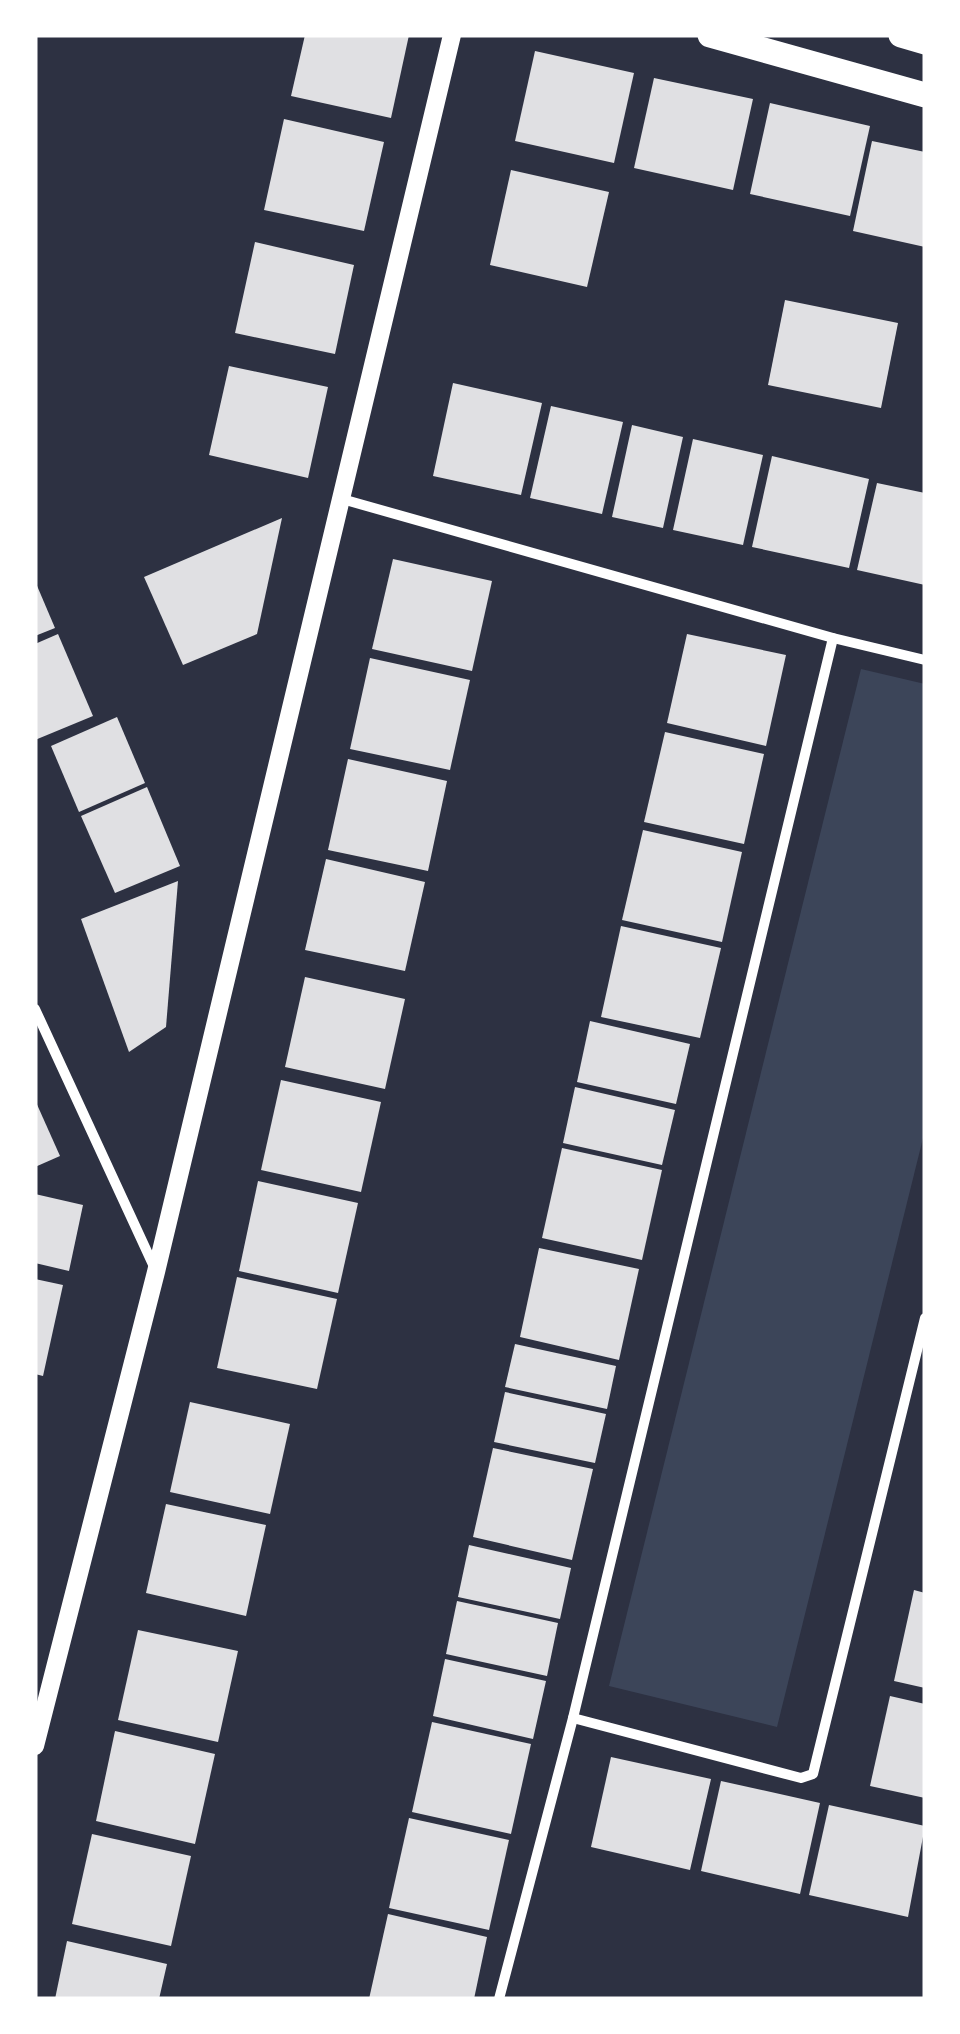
<svg xmlns="http://www.w3.org/2000/svg" width="960" height="2034" font-family="'Noto Sans',sans-serif">
  <rect width="100%" height="100%" fill="#2d3142"/>
  <path fill="#3c4559" d="M861 669 925 684V1130L777 1727 609 1686Z"/>
  <g fill="#e0e0e3">
    <path d="M305 35H409L391 118 291 96Z"/>
    <path d="M535 51 634 73 614 163 515 141Z"/>
    <path d="M654 78 753 99 733 190 634 168Z"/>
    <path d="M770 103 870 126 850 216 750 194Z"/>
    <path d="M284 119 384 142 364 231 264 210Z"/>
    <path d="M872 141 925 152V247L853 231Z"/>
    <path d="M511 170 609 192 587 287 490 265Z"/>
    <path d="M255 242 354 265 335 354 235 333Z"/>
    <path d="M785 300 898 323 881 408 768 385Z"/>
    <path d="M229 366 328 387 308 478 209 455Z"/>
    <path d="M453 383 542 403 521 495 433 476Z"/>
    <path d="M551 406 623 422 602 514 530 498Z"/>
    <path d="M632 425 683 437 663 528 612 517Z"/>
    <path d="M693 439 763 455 743 545 673 530Z"/>
    <path d="M772 456 869 479 849 568 752 547Z"/>
    <path d="M877 483 925 493V585L857 570Z"/>
    <path d="M282 518 257 634 183 665 144 577Z"/>
    <path d="M393 559 492 581 472 671 372 649Z"/>
    <path d="M35 581 55 628 35 636Z"/>
    <path d="M58 634 93 716 35 740V644Z"/>
    <path d="M687 634 786 655 766 746 667 723Z"/>
    <path d="M370 658 470 680 450 770 350 749Z"/>
    <path d="M117 717 145 783 79 812 51 746Z"/>
    <path d="M665 732 764 754 744 844 644 822Z"/>
    <path d="M348 759 447 781 428 871 328 850Z"/>
    <path d="M147 787 180 866 115 893 81 816Z"/>
    <path d="M643 830 742 852 722 942 622 920Z"/>
    <path d="M326 859 425 882 405 971 305 950Z"/>
    <path d="M178 881 166 1027 129 1052 81 919Z"/>
    <path d="M621 926 721 948 700 1038 601 1017Z"/>
    <path d="M305 977 405 999 385 1089 285 1067Z"/>
    <path d="M590 1021 690 1044 676 1104 577 1082Z"/>
    <path d="M281 1080 381 1102 361 1192 261 1170Z"/>
    <path d="M575 1087 675 1110 662 1165 563 1143Z"/>
    <path d="M35 1100 60 1156 35 1167Z"/>
    <path d="M562 1148 662 1170 642 1260 542 1238Z"/>
    <path d="M258 1181 358 1203 338 1293 239 1271Z"/>
    <path d="M35 1194 83 1205 69 1271 35 1263Z"/>
    <path d="M539 1248 639 1269 619 1360 520 1337Z"/>
    <path d="M237 1277 337 1299 317 1389 217 1368Z"/>
    <path d="M35 1279 63 1285 43 1376 35 1374Z"/>
    <path d="M515 1344 616 1366 607 1409 505 1387Z"/>
    <path d="M505 1392 606 1414 595 1463 494 1442Z"/>
    <path d="M190 1402 290 1424 270 1514 170 1492Z"/>
    <path d="M493 1448 593 1469 572 1560 473 1537Z"/>
    <path d="M166 1504 266 1525 246 1616 146 1593Z"/>
    <path d="M469 1545 571 1568 560 1619 458 1597Z"/>
    <path d="M914 1590 925 1593V1688L894 1681Z"/>
    <path d="M457 1601 558 1623 547 1676 446 1654Z"/>
    <path d="M138 1630 238 1651 218 1742 118 1720Z"/>
    <path d="M445 1659 546 1681 533 1739 433 1716Z"/>
    <path d="M890 1696 925 1704V1798L870 1786Z"/>
    <path d="M432 1722 531 1744 511 1834 412 1812Z"/>
    <path d="M115 1731 215 1754 195 1844 96 1821Z"/>
    <path d="M611 1757 711 1779 690 1870 591 1847Z"/>
    <path d="M721 1781 820 1803 800 1894 701 1871Z"/>
    <path d="M829 1805 925 1826 908 1917 809 1895Z"/>
    <path d="M409 1818 509 1840 489 1930 389 1908Z"/>
    <path d="M92 1834 191 1856 171 1946 72 1924Z"/>
    <path d="M388 1914 487 1937 474 1999H369Z"/>
    <path d="M67 1941 167 1964 159 1999H55Z"/>
  </g>
  <g fill="none" stroke-linecap="round" stroke-linejoin="round">
    <g stroke="#fff" stroke-width="10">
      <path d="M342 499 833 638 925 660"/>
      <path d="M35 1009 156 1271"/>
      <path d="M573 1718 801 1778 813 1774 925 1318"/>
      <path d="M499 1999 573 1718 833 638"/>
    </g>
    <path stroke="#fff" stroke-width="18" d="M35 1746 156 1272 452 35"/>
    <g stroke="#fff" stroke-width="25">
      <path d="M710 35 925 95"/>
      <path d="M901 35 925 42"/>
    </g>
  </g>
  <rect width="960" height="2034" fill="none" stroke="#ffffff" stroke-width="75"/>
</svg>
